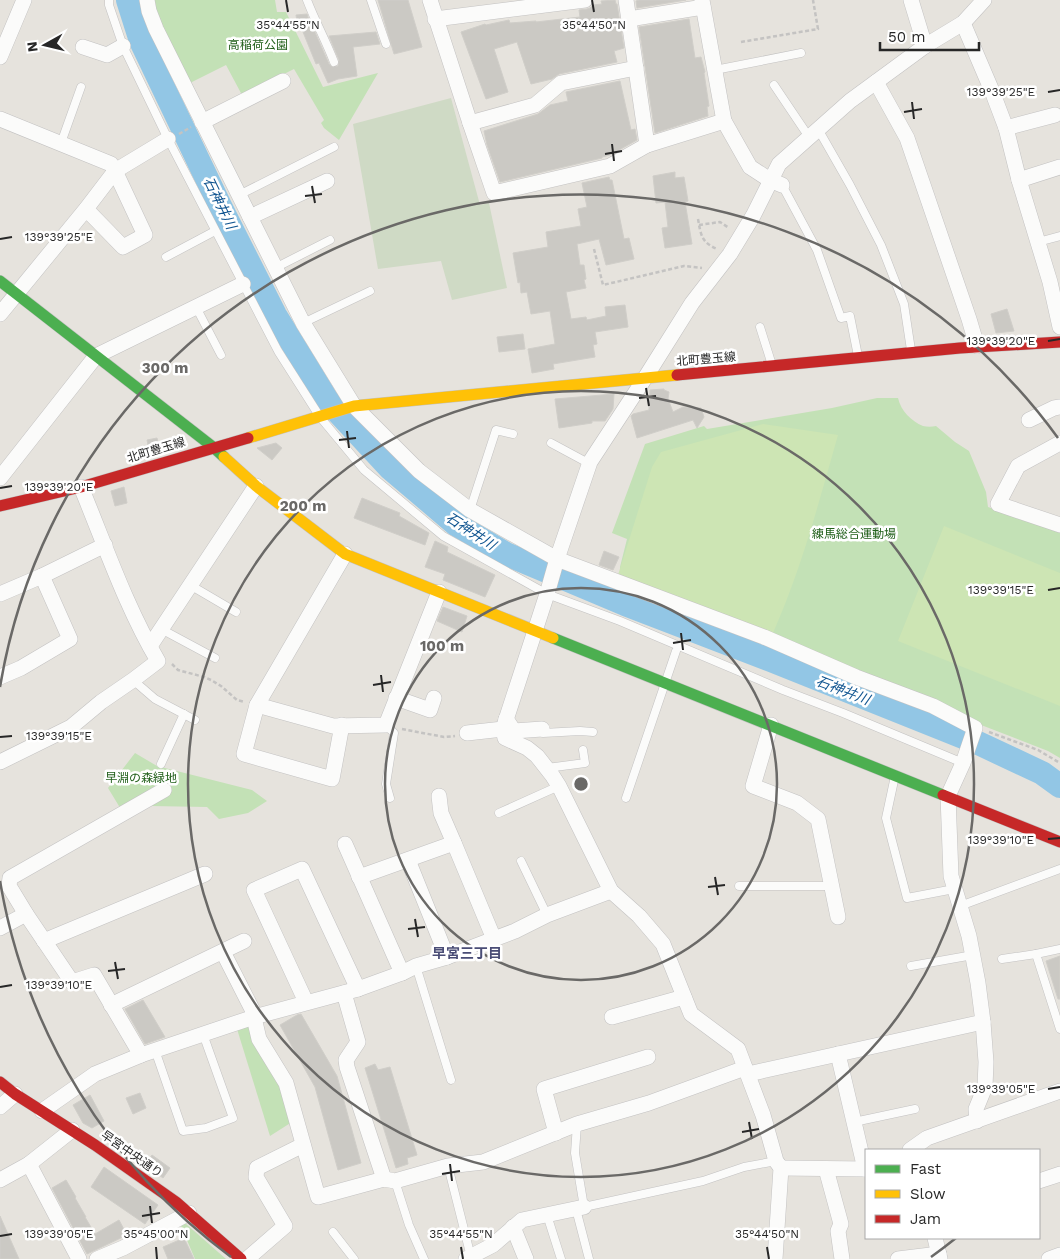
<svg xmlns="http://www.w3.org/2000/svg" width="1060" height="1259" font-family="'Work Sans','Noto Sans JP',sans-serif">
  <rect width="100%" height="100%" fill="#e6e3dd"/>
  <g fill="#c3e1b6">
    <path d="M149 0H275L277 12H286L323 87 378 73 339 140 324 128 321 123 324 120 294 69 242 95 226 65 186 85Z"/>
    <path d="M877 398H898C901 411 911 421 923 426 927 427 932 427 936 426L955 442 969 451 986 492 988 507 1060 533V758L1048 751 976 723 620 576V567L627 539 612 533 645 444 704 426 707 429 832 408Z"/>
    <path d="M135 753 157 766 252 790 267 801 248 813 219 819 207 807 150 806 122 811 108 788Z"/>
    <path d="M247 1026 254 1031 283 1086 292 1122 270 1136 237 1029Z"/>
    <path d="M185 1223 226 1259H195L181 1226Z"/>
  </g>
  <path fill="#cfdac5" d="M451 98 480 205 489 203 507 288 452 300 441 261 378 269 353 124Z"/>
  <g fill="#cde5b4">
    <path d="M763 424 838 435C819 502 801 570 773 633L618 575 652 467 661 452Z"/>
    <path d="M944 526 1060 573V706L898 641Z"/>
  </g>
  <g fill="none" stroke-linecap="round" stroke-linejoin="round">
    <path stroke="#92c6e5" stroke-width="24" d="M128 0 141 41 220 206 275 315 327 400 390 468 457 525 506 554 625 604 771 660 976 742 1042 773 1060 786"/>
  </g>
  <g fill="#cbc9c4" stroke="#d0cec9">
    <path d="M378 0H408L422 47 394 54Z"/>
    <path d="M615 0 616 4H617L624 48 614 51 617 62 559 74 552 79 531 84 517 42 494 49 508 92 486 99 461 32 485 24 486 25 509 20 510 23 536 21V22L580 17 579 10 587 9 590 8 593 5 602 4 601 1Z"/>
    <path d="M639 0H686L637 8 636 1Z"/>
    <path d="M307 14 309 20 311 31 314 30 329 64 333 67 338 66 339 60 329 36 376 32 380 44 353 47 357 76 338 79 328 83 319 63 316 64 301 27 298 28 296 15Z"/>
    <path d="M689 19 695 58 701 57 705 72 704 73 709 106 707 107 708 116 655 133 639 27Z"/>
    <path d="M620 81 631 130 635 129 637 140 610 155 602 157V158L500 182 487 145 484 131 538 114 550 105 568 101 566 92Z"/>
    <path d="M675 172V178L684 177 688 201 685 202 692 244 665 248 662 228 668 227 665 202 656 203 653 176Z"/>
    <path d="M609 177 610 180H612L624 239 629 238 634 259 606 265 599 239 577 244 580 265H584L586 279 584 280 586 288 566 292 571 319 586 317 587 320 606 316 605 307 625 305 628 327 595 332 597 344 593 345 595 357 553 364 554 369 532 373 528 349 555 344 550 311 531 314 527 292 521 293 520 282 518 283 513 253 548 247 546 232 581 226 578 209 587 207 582 183Z"/>
    <path d="M1007 309 1014 331 996 333 991 314Z"/>
    <path d="M523 334 525 349 499 352 497 337Z"/>
    <path d="M664 389V390L669 392 668 399 673 412 683 407 701 408 704 417 697 428 693 420 637 438 631 416 633 414 649 410 650 390Z"/>
    <path d="M614 394 613 409 605 421H592V423L559 428 555 399Z"/>
    <path d="M157 438 160 451 150 454 147 440Z"/>
    <path d="M276 443 282 448 272 460 257 448Z"/>
    <path d="M124 487 127 503 115 506 111 491Z"/>
    <path d="M362 498 400 513 399 516 429 533 425 545 354 518Z"/>
    <path d="M435 541 448 547 447 552 495 575 485 597 443 580 445 574 425 567Z"/>
    <path d="M604 551 619 557 613 570 599 565Z"/>
    <path d="M443 607 467 616 462 632 437 621Z"/>
    <path d="M1060 956V999H1058L1046 961Z"/>
    <path d="M143 1000 165 1037 145 1044 125 1009Z"/>
    <path d="M301 1014 337 1076 361 1163 338 1170 315 1087 280 1025 297 1015Z"/>
    <path d="M375 1064 378 1070 390 1067 417 1155 407 1158 408 1164 396 1168 365 1068Z"/>
    <path d="M140 1093 146 1108 133 1114 126 1098Z"/>
    <path d="M90 1095 104 1121 92 1128 83 1123 73 1105Z"/>
    <path d="M152 1155 170 1168 163 1178 145 1165Z"/>
    <path d="M104 1167 158 1205 145 1224 91 1187Z"/>
    <path d="M66 1180 76 1197 75 1198 86 1217H85L95 1234 119 1220 127 1235 87 1254 52 1188Z"/>
    <path d="M0 1216 19 1259H0Z"/>
    <path d="M184 1238 194 1259H168L163 1247Z"/>
  </g>
  <g fill="none" stroke-linecap="round" stroke-linejoin="round">
    <g stroke="#c3c2c2" stroke-width="9">
      <g id="lane">
        <path d="M109 0V5L123 46 168 139 278 351 320 417 364 470 443 536 547 594 620 621 783 690 843 713 963 763"/>
        <path d="M307 0C315 21 326 41 334 62"/>
        <path d="M371 0 386 44"/>
        <path d="M715 70 801 53"/>
        <path d="M774 85 809 137"/>
        <path d="M818 129 850 185 881 245 904 304 911 350"/>
        <path d="M61 143 81 87"/>
        <path d="M782 185 817 250 841 318 850 316 858 356"/>
        <path d="M239 195 334 147"/>
        <path d="M1038 242 1060 236"/>
        <path d="M166 257 215 231"/>
        <path d="M275 268 330 240"/>
        <path d="M196 307 221 355"/>
        <path d="M303 323 370 291"/>
        <path d="M760 327 772 365"/>
        <path d="M551 443 590 464"/>
        <path d="M470 510 496 430 513 434"/>
        <path d="M190 585 236 612"/>
        <path d="M161 629 215 658"/>
        <path d="M133 680 155 699 195 720"/>
        <path d="M386 725 394 733 386 784 390 798"/>
        <path d="M542 729 543 733 580 731 593 732"/>
        <path d="M161 764 184 714"/>
        <path d="M547 768 585 763 583 750"/>
        <path d="M895 776 886 818 907 898 954 889"/>
        <path d="M626 798 676 651"/>
        <path d="M499 813 559 786"/>
        <path d="M521 861 547 915"/>
        <path d="M739 886H831"/>
        <path d="M960 906 1060 869"/>
        <path d="M1060 949 1036 954 1060 1029"/>
        <path d="M1002 959 1036 954"/>
        <path d="M416 966 451 1080"/>
        <path d="M911 966 973 955"/>
        <path d="M155 1050 183 1131 206 1128 233 1118 203 1034"/>
        <path d="M854 1122 915 1109"/>
        <path d="M577 1124 575 1153 584 1207 703 1181 744 1167 776 1161"/>
        <path d="M448 1166 471 1257"/>
        <path d="M395 1181 409 1225 424 1259"/>
        <path d="M576 1209 589 1259"/>
        <path d="M547 1215 561 1259"/>
        <path d="M333 1232 354 1259"/>
      </g>
    </g>
    <g stroke="#c3c2c2" stroke-width="16">
      <g id="street">
        <path d="M147 0 149 11 156 29 303 323 354 406 419 471 470 510 557 559 764 637 856 677 933 706 975 728 963 763 948 796 951 876 969 936 978 983 983 1022 986 1062 985 1087 976 1109 977 1121"/>
        <path d="M430 0 470 123 494 193 610 166 647 145 724 121"/>
        <path d="M626 0 647 145"/>
        <path d="M702 0 724 121 750 167 770 180 782 185"/>
        <path d="M911 0 925 46"/>
        <path d="M435 19 585 0"/>
        <path d="M629 19 703 7"/>
        <path d="M963 23 992 91 1006 128 1019 180 1050 282 1060 327"/>
        <path d="M83 47 107 55 123 46"/>
        <path d="M0 57 24 0"/>
        <path d="M876 82 907 138 969 319 977 346"/>
        <path d="M0 119 111 164 115 171 168 139"/>
        <path d="M202 122 283 81"/>
        <path d="M470 123 535 105 561 83 636 68"/>
        <path d="M1006 128 1055 115"/>
        <path d="M1019 180 1060 167"/>
        <path d="M250 217 327 181"/>
        <path d="M0 314 86 209 115 171 145 235 123 247 86 209"/>
        <path d="M1029 420 1054 408 1060 407"/>
        <path d="M1060 443 1018 466 998 504 1060 525"/>
        <path d="M0 478 96 356 243 284"/>
        <path d="M0 594 42 576 105 545"/>
        <path d="M150 646 256 486"/>
        <path d="M0 677 21 668 70 639 42 576"/>
        <path d="M396 698 430 710 434 698"/>
        <path d="M257 705 333 726 386 725 439 592"/>
        <path d="M506 719 514 731 542 729"/>
        <path d="M342 725 332 779 244 754 257 705 345 554"/>
        <path d="M771 725 753 786 797 803 818 819 838 917"/>
        <path d="M467 733 503 729"/>
        <path d="M0 762 71 727 101 702 133 680 158 661C126 607 105 545 81 487"/>
        <path d="M439 796 441 813 454 843"/>
        <path d="M345 844 402 973"/>
        <path d="M408 860 447 957"/>
        <path d="M359 877 454 843 494 939"/>
        <path d="M0 928 26 914"/>
        <path d="M44 941 205 874"/>
        <path d="M223 952 252 1009 259 1039 286 1083 318 1197 384 1179 395 1181 448 1166 483 1162 577 1124 649 1103 745 1068"/>
        <path d="M344 993 358 1042 346 1060 347 1067 384 1179"/>
        <path d="M306 1002 254 890 302 869 358 989"/>
        <path d="M111 1005 244 941"/>
        <path d="M612 1017 684 997"/>
        <path d="M838 1054 865 1169"/>
        <path d="M141 1055 94 975 72 982 26 914 9 886 10 878 164 790"/>
        <path d="M748 1074 983 1022"/>
        <path d="M0 1107 15 1094"/>
        <path d="M42 1111 95 1074 141 1055 254 1017 358 989 402 973 416 966 447 957 494 939 515 931 547 915 611 891"/>
        <path d="M72 1130 29 1164 79 1259"/>
        <path d="M556 1133 544 1089 648 1057"/>
        <path d="M910 1150 927 1138 1060 1091"/>
        <path d="M781 1168 866 1169"/>
        <path d="M826 1169 841 1224 838 1231 842 1259"/>
        <path d="M0 1180 29 1164"/>
        <path d="M1039 1181 1060 1174"/>
        <path d="M513 1227 526 1259"/>
        <path d="M935 1238 940 1259"/>
        <path d="M97 1259 123 1248 189 1213"/>
        <path d="M247 1259 285 1226 256 1177 257 1168 303 1145"/>
        <path d="M466 1259 493 1245 522 1220 584 1207"/>
        <path d="M775 1259 781 1168 776 1161 763 1115 738 1049 691 1014 663 944 639 916 611 891 559 786 552 775 537 756 527 748 505 738 503 729 547 594 557 559 590 462 645 378 692 303 730 254 753 216 779 164 850 101 925 46 963 23 984 0"/>
        <path d="M898 1259 939 1254"/>
        <path d="M1049 1259 1060 1255"/>
      </g>
    </g>
    <g stroke="#c3c2c2" stroke-width="12">
      <g id="fast">
        <path d="M0 281 213 447 224 457"/>
        <path d="M553 638 943 795"/>
      </g>
    </g>
    <g stroke="#c3c2c2" stroke-width="12">
      <g id="slow">
        <path d="M248 438 354 406 677 375"/>
        <path d="M224 457 256 486 345 554 553 638"/>
      </g>
    </g>
    <g stroke="#c3c2c2" stroke-width="12">
      <g id="jam">
        <path d="M677 375 960 348 1060 342"/>
        <path d="M0 506 81 487 248 438"/>
        <path d="M943 795 1060 842"/>
        <path d="M0 1082 15 1094 95 1145 176 1202 241 1259"/>
      </g>
    </g>
    <g stroke="#c4c3c2" stroke-width="2.5" stroke-dasharray="4 2.5" stroke-linecap="butt">
      <path d="M741 42 818 29 813 0"/>
      <path d="M179 134 191 127"/>
      <path d="M698 219C701 235 701 242 717 249"/>
      <path d="M699 225 720 222 729 228"/>
      <path d="M594 249 603 285 684 266 702 268"/>
      <path d="M172 664 178 670 204 677 211 680 221 686 237 700 245 702"/>
      <path d="M402 729 444 737 455 736"/>
      <path d="M989 732 1038 750 1060 763"/>
    </g>
    <use href="#lane" stroke="#fbfbfa" stroke-width="8"/>
    <use href="#street" stroke="#fbfbfa" stroke-width="15"/>
    <use href="#fast" stroke="#4caf50" stroke-width="11"/>
    <use href="#slow" stroke="#ffc107" stroke-width="11"/>
    <use href="#jam" stroke="#c62828" stroke-width="11"/>
  </g>
  <path fill="none" stroke="#272727" stroke-width="2" d="M286 0 288 12M592 0 594 12M1048 92 1060 90M912 102 914 119M904 112 922 109M612 144 614 161M605 154 622 151M312 186 315 203M305 196 322 194M0 239 12 237M1048 341 1060 339M646 388 649 406M639 398 656 396M347 431 349 448M339 440 356 438M0 488 12 486M1048 590 1060 588M681 633 683 650M673 643 691 640M381 675 383 692M373 685 391 682M0 737 12 736M1048 839 1060 838M715 877 718 895M708 887 725 885M415 919 418 937M408 929 425 927M115 962 118 979M108 971 125 969M0 987 12 985M1048 1089 1060 1087M749 1122 752 1139M742 1132 759 1129M450 1164 452 1181M442 1174 460 1171M150 1206 152 1223M142 1216 160 1213M0 1236 12 1234M156 1247 157 1259M461 1247 463 1259M767 1247 769 1259"/>
  <g fill="none" stroke="#6a6967" stroke-width="2.5">
    <circle cx="581" cy="784" r="196"/>
    <circle cx="581" cy="784" r="393"/>
    <path d="M956 1238A589 589 0 0 1 931 1257M231 1257A589 589 0 0 1 0 881M0 687A589 589 0 0 1 1058 438"/>
  </g>
  <g text-anchor="middle" stroke-width="5" stroke-linejoin="round" paint-order="stroke">
    <g font-size="12" fill="#22601b" stroke="#fff">
      <text x="258" y="49">高稲荷公園</text>
      <text x="854" y="538">練馬総合運動場</text>
      <text x="141" y="782">早淵の森緑地</text>
    </g>
    <g font-size="12" fill="#272727" stroke="#fff">
      <text transform="translate(706 359) rotate(-5)" y="4">北町豊玉線</text>
      <text transform="translate(156 450) rotate(-17)" y="4">北町豊玉線</text>
      <text transform="translate(132 1154) rotate(35)" y="4">早宮中央通り</text>
    </g>
    <g font-size="14" font-style="italic" fill="#125691" stroke="#fff">
      <text transform="translate(220 203) rotate(64)" y="5">石神井川</text>
      <text transform="translate(471 531) rotate(33)" y="5">石神井川</text>
      <text transform="translate(843 690) rotate(21)" y="5">石神井川</text>
    </g>
    <g font-size="14" font-weight="bold" fill="#4a4d76" stroke="#fff">
      <text x="467" y="958">早宮三丁目</text>
    </g>
  </g>
  <g font-size="12" text-anchor="middle" fill="#272727" stroke="#fff" stroke-width="5" stroke-linejoin="round" paint-order="stroke">
    <text x="288" y="29">35°44'55"N</text>
    <text x="594" y="29">35°44'50"N</text>
    <text x="1001" y="96">139°39'25"E</text>
    <text x="59" y="241">139°39'25"E</text>
    <text x="1001" y="345">139°39'20"E</text>
    <text x="59" y="491">139°39'20"E</text>
    <text x="1001" y="594">139°39'15"E</text>
    <text x="59" y="740">139°39'15"E</text>
    <text x="1001" y="844">139°39'10"E</text>
    <text x="59" y="989">139°39'10"E</text>
    <text x="1001" y="1093">139°39'05"E</text>
    <text x="59" y="1238">139°39'05"E</text>
    <text x="156" y="1238">35°45'00"N</text>
    <text x="461" y="1238">35°44'55"N</text>
    <text x="767" y="1238">35°44'50"N</text>
  </g>
  <circle cx="581" cy="784" r="8" fill="#6a6967" stroke="#fff" stroke-width="2.5"/>
  <g font-size="15" text-anchor="middle" font-weight="bold" fill="#6a6967" stroke="#fff" stroke-width="5" stroke-linejoin="round" paint-order="stroke">
    <text x="165" y="373">300 m</text>
    <text x="303" y="511">200 m</text>
    <text x="442" y="651">100 m</text>
  </g>
  <rect x="865" y="1149" width="175" height="90" fill="#ffffff" stroke="#a9a9a9"/>
  <rect x="875" y="1165" width="25" height="8" fill="#4caf50" stroke="#a9a9a9"/>
  <text x="910" y="1174" font-size="15" fill="#272727">Fast</text>
  <rect x="875" y="1190" width="25" height="8" fill="#ffc107" stroke="#a9a9a9"/>
  <text x="910" y="1199" font-size="15" fill="#272727">Slow</text>
  <rect x="875" y="1215" width="25" height="8" fill="#c62828" stroke="#a9a9a9"/>
  <text x="910" y="1224" font-size="15" fill="#272727">Jam</text>
  <g transform="translate(45 45) rotate(262)" stroke="#ffffff" stroke-width="4" paint-order="stroke">
  <path d="M0-4L9 19L0 12L-9 19Z" fill="#272727"/>
  <text y="-8" font-size="14" font-weight="bold" text-anchor="middle" fill="#272727">N</text>
  </g>
  <path d="M880 42v8h99v-8" fill="none" stroke="#272727" stroke-width="2.5"/>
  <text x="888" y="42" font-size="15" fill="#272727" stroke="#ffffff" stroke-width="4" paint-order="stroke">50 m</text>
</svg>
